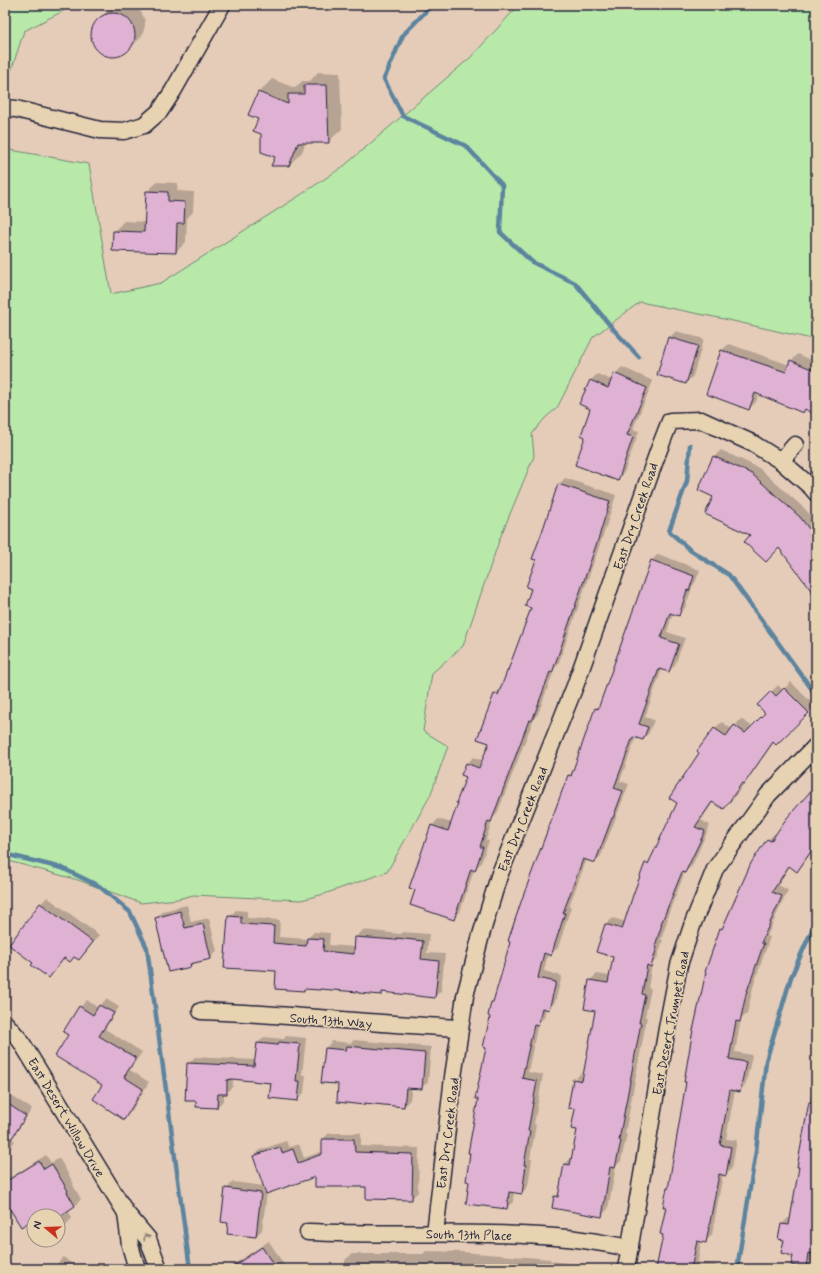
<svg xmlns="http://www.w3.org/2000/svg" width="821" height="1274" font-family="Mynerve,sans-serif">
  <rect width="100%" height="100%" fill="#e5ccb8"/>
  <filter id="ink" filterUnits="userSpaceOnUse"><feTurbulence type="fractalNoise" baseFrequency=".025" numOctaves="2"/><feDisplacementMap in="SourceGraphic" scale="8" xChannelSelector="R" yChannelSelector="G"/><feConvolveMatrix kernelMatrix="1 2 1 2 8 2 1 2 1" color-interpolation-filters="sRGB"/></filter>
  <g filter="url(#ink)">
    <g fill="#b8e9a9" stroke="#6d8672">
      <path d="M5 5H75L24 31 5 90Z"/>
      <path d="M519 5H816V340L724 319 640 302 593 337 557 408 545 418 532 434 534 456 500 538 463 646 432 673 423 731 448 746 430 796 387 872 324 894 301 900 193 895 178 899 141 903 78 880 5 860V149L89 164 111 294 161 283 299 196 344 166 471 57Z"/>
    </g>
    <g fill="#0003">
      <path d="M116 5 134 6 141 12 145 20V26L142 36 128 51 117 57 106 56 98 50 93 43 91 34 93 26 97 21 108 10Z"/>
      <path d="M318 72 340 73 342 129 328 142H306L302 152 289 165 276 157 262 133 259 118 250 114 259 92 272 79 295 88 302 81H310Z"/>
      <path d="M157 182 178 183 177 191 194 192 193 212 187 218 186 242 176 252 114 231 124 221 146 222 147 192Z"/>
      <path d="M676 331 704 339 693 376 686 383 669 338Z"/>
      <path d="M729 344 790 365 791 361 798 354 816 362V365L801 401 759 393 756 402 749 409 707 393 722 350Z"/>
      <path d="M622 367 653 381 633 429 639 431 624 473 617 479 586 436 591 409 580 404 591 380 597 374 612 380 615 374Z"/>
      <path d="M721 450 759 468 806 510 816 523V595L779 547 752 535 715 496 714 457Z"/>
      <path d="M565 478 616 495 606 527 558 665 555 668 538 714 534 718 497 814 493 818 486 840 489 841 481 863 474 870 460 912 454 918 416 889 432 826 438 819 452 823 467 777V764L473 757 483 761 490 743 494 694 502 688 532 607V588L537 559 558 485Z"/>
      <path d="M658 554 700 570 695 583 693 585 685 608 678 615 673 613 667 632 685 638 675 665 669 671 662 669 645 717 654 720 649 733 642 739 636 737 620 781 629 784 601 856 594 862 587 859 569 906 571 907 558 948 551 954H548L544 971 562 976 555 1002 549 1008H546L544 1018 538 1023 528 1072 543 1075 534 1124 536 1125 530 1159H532L528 1186 522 1193 514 1192 513 1202 506 1208 487 1047 492 1002 495 1000 569 776 573 771 596 708 601 704 651 561Z"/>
      <path d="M816 597V604L813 600Z"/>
      <path d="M791 682 815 706 776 744 774 742 731 802 724 808 714 801 701 820 710 825 692 866 685 872 667 917 668 918 661 940H663L657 959 652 964 648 988 651 989 645 1017H647L625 1134H627L621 1161 616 1166 608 1209 601 1216 555 1197 560 1191 565 1164 572 1157 578 1129 574 1080 581 1073 584 1074 596 1010 590 980 597 974 610 976 614 956 606 924 613 918 626 922 646 864 653 857 700 752 699 751 715 728 722 722 732 729 741 719 753 727 767 713 759 705 778 685 783 690Z"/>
      <path d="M816 786V845L803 864 797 871 790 866 778 885 788 890 767 936 770 937 753 987 747 1014 741 1019 735 1052 752 1055 746 1084 740 1091 735 1090 726 1139 737 1140 732 1168 726 1175 723 1174 712 1235 705 1242 701 1241 698 1262 717 1265 716 1269H654L658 1264 664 1234 668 1189 669 1187 721 929 725 924 752 864 768 840 775 833 777 835Z"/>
      <path d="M5 882 8 883 5 896Z"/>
      <path d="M47 897 99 935 86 952 79 959 75 956 65 957 56 970 49 976 34 962 41 904Z"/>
      <path d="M187 905 191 922 209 918 217 951 211 958 195 961 191 966 156 918 163 911Z"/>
      <path d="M236 910 247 911V918L280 920 279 937 307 939 314 932 330 933 329 945 355 947 356 937 363 930 401 934 403 932 429 934 427 953 445 954 441 991 434 997 384 992 382 994 359 991 321 988H305L303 990 277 970 229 917Z"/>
      <path d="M106 999 119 1007 105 1029 142 1052 130 1070 149 1082 131 1112 124 1118 103 1084 69 1035 80 1007 87 1000 98 1008Z"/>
      <path d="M816 1023V1041L811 1040Z"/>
      <path d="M286 1036 306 1038 302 1075H306L304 1093 297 1100 272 1082 233 1078V1086L226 1093H224V1100L217 1107 197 1100 188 1064 195 1057 256 1060 257 1044 264 1037 284 1039Z"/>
      <path d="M354 1040 431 1047 428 1082 421 1088 412 1087 410 1100 404 1106 365 1102 364 1104 339 1083 323 1082 326 1048 332 1041 351 1043Z"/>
      <path d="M816 1066V1253H813L810 1269H792L794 1255 785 1239 782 1224 788 1218H791L800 1166H798Z"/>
      <path d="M5 1088 11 1092 10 1095 32 1109 12 1139 15 1141 5 1155Z"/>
      <path d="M329 1133H361V1146L419 1148 418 1192 411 1199 367 1186 316 1175 267 1193 262 1230 256 1236 229 1222 226 1189 233 1182 264 1186 254 1157 260 1150 286 1141 289 1147 299 1144 304 1158 323 1151V1139Z"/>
      <path d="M46 1155 51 1163 59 1158 74 1184 73 1185 81 1199 75 1206 68 1210 72 1218 66 1225 58 1229V1216H34V1233L27 1222 5 1199V1181Z"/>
      <path d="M269 1241 286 1268 290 1269H227Z"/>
      <path d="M426 1251 462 1252 551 1259 550 1261 593 1266V1269H345V1260L352 1254H423Z"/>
      <path d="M63 1257 74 1265 91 1264 92 1269H53Z"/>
    </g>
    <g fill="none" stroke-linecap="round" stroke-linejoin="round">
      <g stroke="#5b849f" stroke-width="4.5">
        <path d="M432 5 403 35 384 79 403 116 466 146 502 185 500 232 532 262 575 283 614 330 639 357"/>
        <path d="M690 445 687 481 669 531 690 550 729 575 816 695"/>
        <path d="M5 854 62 868 99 886 130 912 147 948 190 1269"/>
        <path d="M737 1269 756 1151 766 1061 791 977 816 921"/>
      </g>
    </g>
    <g fill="#dfb1d3" stroke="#22223b">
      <circle cx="113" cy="35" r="22"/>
      <path d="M304 85H327L329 143H298L289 166H271L275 157 261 152V134L253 131 258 119 248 115 258 92 288 104V94H304Z"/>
      <path d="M146 191 168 192V201L185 202 184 223H177L176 253 112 251 113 231 144 232Z"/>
      <path d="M668 337 698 346 686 384 657 375Z"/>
      <path d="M721 350 786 372 790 360 816 371V416L805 409 803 413 755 393 749 410 706 394Z"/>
      <path d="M614 373 647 388 627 435 633 437 618 481 575 465 585 437 581 435 590 409 579 404 590 380 608 388Z"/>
      <path d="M713 456 752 474 800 517 816 538V597L779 548 766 562 744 542 750 535 705 514 713 497 698 490Z"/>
      <path d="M558 484 610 501 600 533V534L552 673 550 672 532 721 529 720 491 822 488 821 480 847H483L475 871 471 869 454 920 410 905 415 890 409 888 431 825 448 831 458 803H456L466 777 461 775 466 763 479 768 489 743 477 739 494 694 498 695 508 669V670L531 608 525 606 531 589 526 587 536 560 532 559 542 532Z"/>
      <path d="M651 560 694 576 689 591 687 590 679 616 670 613 661 638 679 644 669 672 659 669 639 724 648 727 643 740 633 737 614 788 623 791 613 818H612L595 863 583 859 563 913H565L551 956 544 953 538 978 556 982 549 1010 542 1008 538 1026 534 1025 522 1078 537 1081 528 1131H530L524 1165H526L522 1194 509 1192 507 1209 466 1204 469 1182 466 1181 470 1153H468L478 1099H475L486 1048 483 1047 490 1017 488 1016 491 1002H493L501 975 510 942 508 941 522 899 568 775 571 776 595 708 598 709Z"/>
      <path d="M784 688 809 713 776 745 773 742 744 784 742 783 724 809 712 802 695 827 705 831 685 873 682 872 661 924H662L655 946 657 947 651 967 647 965 642 994 645 995 639 1023H641L619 1140 621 1141 615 1168 610 1167 602 1217 552 1208 554 1196 558 1197 564 1164 570 1165 577 1130 571 1129 575 1109 568 1108 573 1079 582 1081 595 1011 584 1009 589 980 608 983 613 957 596 952 605 924 622 929 634 892 645 863 648 864 677 803 669 798 699 753 697 751 714 728 726 736 734 725 745 733 765 713 757 705 771 691 776 696Z"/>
      <path d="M816 785V844L797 872 789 866 772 892 782 896 761 943H764L746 994 740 1022 736 1021 729 1059 746 1062 740 1092 730 1090 720 1145 731 1147 726 1176 719 1174 706 1243 697 1241 691 1269H656L663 1235 660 1234 666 1207H663L667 1188 668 1189 686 1082H684L692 1035 706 972H705L720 928 722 929 751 863 767 839 771 841 786 819Z"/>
      <path d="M40 903 93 942 79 960 74 957 70 962 64 958 49 978 31 965 33 963 9 945Z"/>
      <path d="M180 911 185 928 203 924 211 959 190 964 191 967 168 972 155 918Z"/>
      <path d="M228 916 241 917V924L274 926 273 943 306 946 307 938 324 939 323 951 354 954 355 937 396 940V938L423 941 421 959 439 961 435 998 382 992V995L358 993V992L320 989V990L304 989V991L275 989 276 971 224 968Z"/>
      <path d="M99 1005 114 1013 99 1036 136 1058 124 1077 143 1089 124 1120 93 1099 102 1085 55 1056 68 1035 63 1032 79 1006 93 1015Z"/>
      <path d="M279 1042 300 1044 296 1081H300L298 1101 269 1098 271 1083 232 1079 227 1080V1094H218L217 1108 196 1107V1101H185L187 1063 254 1066 257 1043 278 1045Z"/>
      <path d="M347 1046 425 1053 422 1089 406 1088 404 1107 364 1103V1105L337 1102 338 1084 321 1083 325 1048 346 1050Z"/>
      <path d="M5 1102 26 1116 5 1149Z"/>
      <path d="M809 1102H816V1215L813 1230H816V1254L808 1253 806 1268 791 1265 793 1256 781 1253 784 1240 778 1239 781 1224 789 1225 799 1167H797Z"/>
      <path d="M322 1139H354L355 1152 413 1154 412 1200 366 1199V1187H315V1177L266 1194 253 1156 280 1147 282 1153 293 1149 298 1163 322 1154Z"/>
      <path d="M39 1161 44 1169 52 1164 68 1191 67 1192 75 1206 60 1216H34V1219L21 1227 5 1201V1182Z"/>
      <path d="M225 1188 261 1193 256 1237 227 1234 228 1223 221 1222Z"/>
      <path d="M262 1247 276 1269H229Z"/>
    </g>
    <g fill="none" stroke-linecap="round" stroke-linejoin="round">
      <g stroke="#22223b" stroke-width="19">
        <g id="minor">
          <path d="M5 108 16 109 100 130 124 131 144 125 160 111 173 91 222 5"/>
          <path d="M781 461 795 445"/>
          <path d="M201 1011C288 1014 374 1024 460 1028"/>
          <path d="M5 1023 20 1040 126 1213 148 1239 159 1269"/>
          <path d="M126 1213 130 1245 137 1269"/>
          <path d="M308 1232C394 1236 480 1230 567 1238 588 1240 609 1244 630 1248"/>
          <path d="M435 1233 453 1077 465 996 481 935 499 876 520 823 575 686 658 452 670 421 701 420 752 443 781 461 811 487 816 493"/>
          <path d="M626 1269 667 1028 679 965 693 923 715 869 768 795 816 746"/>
        </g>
      </g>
      <use href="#minor" stroke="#e7d3b1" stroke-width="16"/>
    </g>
    <defs><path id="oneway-chevron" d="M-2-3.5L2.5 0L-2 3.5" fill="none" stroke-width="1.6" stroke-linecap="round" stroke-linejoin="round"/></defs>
    <use stroke="#847a76" href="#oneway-chevron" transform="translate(146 1237) rotate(-124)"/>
  </g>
  <g text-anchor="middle" stroke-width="3.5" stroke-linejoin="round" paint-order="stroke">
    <g font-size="13" fill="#22223b" stroke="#e7d3b1">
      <text transform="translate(635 516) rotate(-71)" y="5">East Dry Creek Road</text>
      <text transform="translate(522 819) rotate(-68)" y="5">East Dry Creek Road</text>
      <text transform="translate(331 1020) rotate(4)" y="5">South 13th Way</text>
      <text transform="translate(670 1023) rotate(-79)" y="5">East Desert Trumpet Road</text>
      <text transform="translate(67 1117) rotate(59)" y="5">East Desert Willow Drive</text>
      <text transform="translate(447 1133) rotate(-83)" y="5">East Dry Creek Road</text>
      <text transform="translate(469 1234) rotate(1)" y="5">South 13th Place</text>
    </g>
  </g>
  <rect width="821" height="1274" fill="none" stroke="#e7d3b1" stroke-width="20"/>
  <rect x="10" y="10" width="801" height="1254" fill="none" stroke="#22223b" stroke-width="1.5" filter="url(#ink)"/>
  <g transform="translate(46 1228) rotate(289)"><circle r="19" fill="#e7d3b1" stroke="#988c82"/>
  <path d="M0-3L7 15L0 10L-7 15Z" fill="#c8321e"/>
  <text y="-6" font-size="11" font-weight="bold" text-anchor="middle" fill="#22223b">N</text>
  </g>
</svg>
